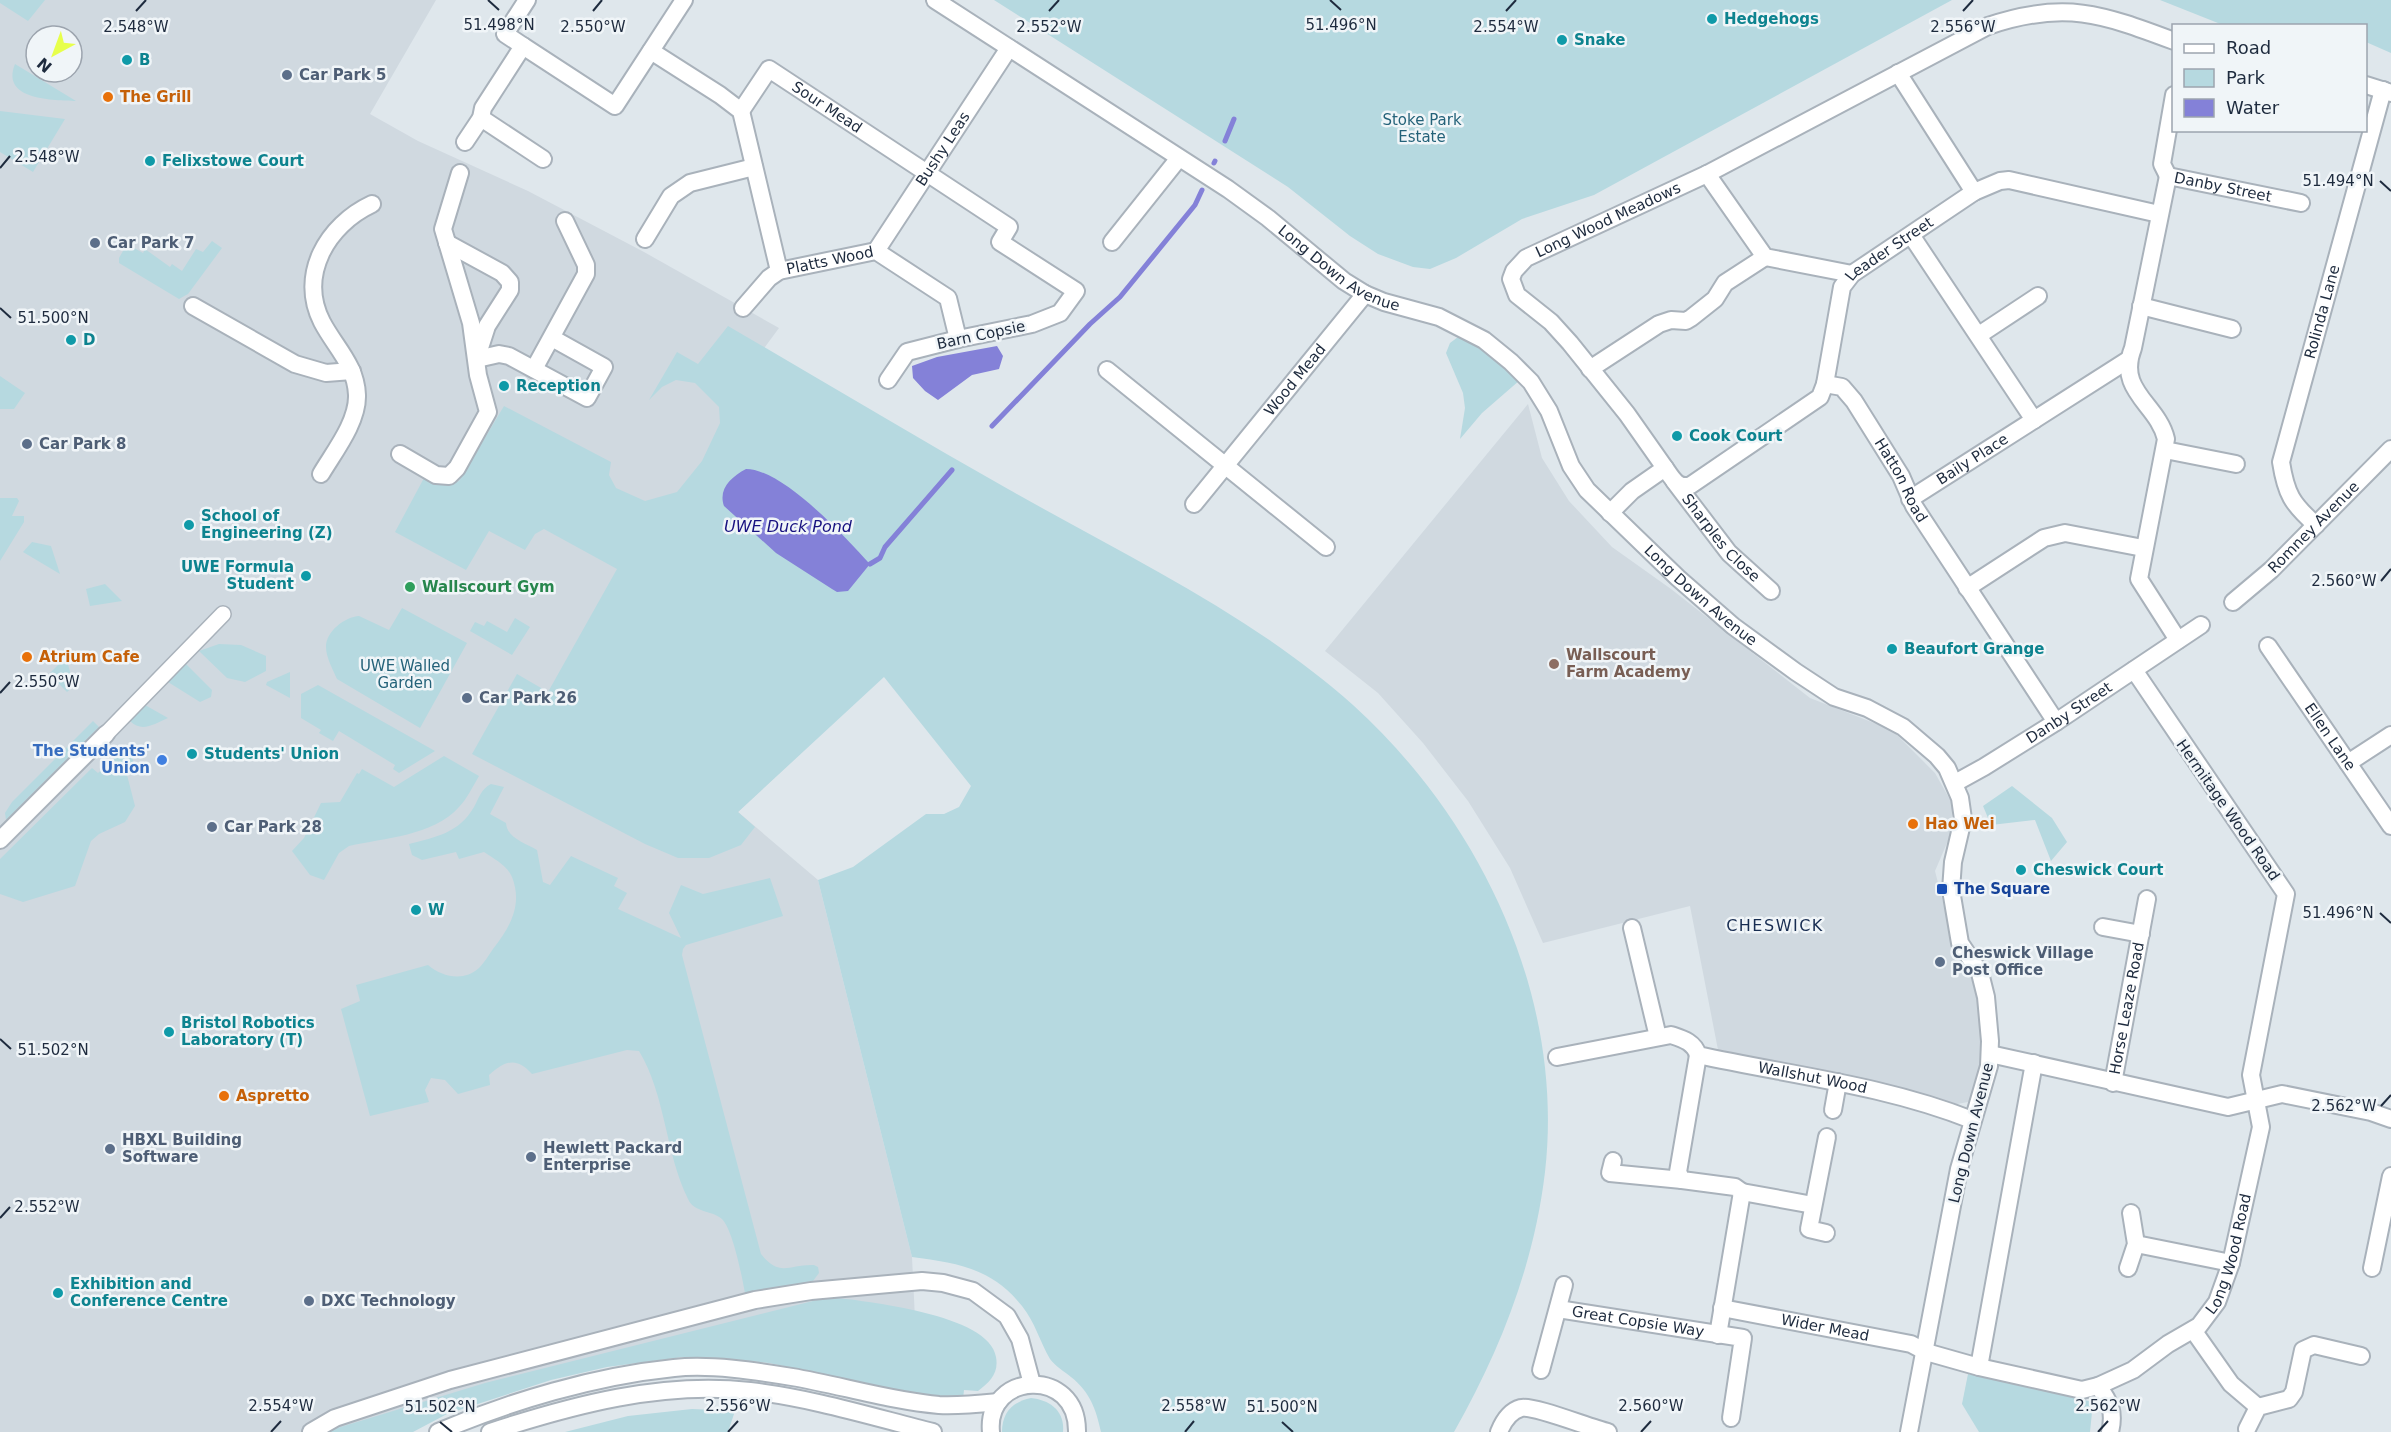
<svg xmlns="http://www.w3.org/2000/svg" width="2391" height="1432" font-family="'DejaVu Sans',sans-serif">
  <rect width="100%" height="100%" fill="#dfe7ec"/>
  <g fill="#d0d9e0" fill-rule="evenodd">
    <path d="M0 0H436L370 114 418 141 528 191 644 252 779 328 759 355 801 753 738 812 818 880 912 1257 916 1339 676 1346 536 1376 396 1432H0ZM36 36H72V72H36Z"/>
    <path d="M1528 404 1542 458 1569 501 1612 547 1671 589 1810 698 1892 730 1935 773 1953 805 1950 836 1935 871 1955 950 1980 989 1986 1032 1976 1096 1968 1102 1957 1104 1924 1094 1719 1055 1690 906 1543 943 1510 868 1468 801 1423 743 1378 693 1325 651Z"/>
  </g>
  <g fill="#b6d9e0">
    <path d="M0 0H45L28 21 0 3Z"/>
    <path d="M994 0H1952L1594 195 1522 219 1456 258 1430 269 1413 267 1378 254 1350 236 1288 187Z"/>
    <path d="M2160 0H2391V53L2366 42V26L2223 25Z"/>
    <path d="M15 64 76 101C55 100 0 101 15 64Z"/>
    <path d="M0 111 65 119 33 172 0 152Z"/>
    <path d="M212 241 222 248 188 294 179 299 119 263V258L127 244 143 253 145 249 170 267 172 264 182 271 196 249 203 252Z"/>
    <path d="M728 326C821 380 914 436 1008 489 1126 556 1251 614 1353 705 1481 821 1565 997 1545 1172 1534 1265 1500 1351 1454 1432H1101C1096 1409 1090 1392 1071 1377 1065 1372 1055 1366 1050 1359 1040 1342 1035 1322 1022 1306 992 1268 957 1263 912 1257L818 880 853 867 926 814H944L959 807 971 786 884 677 738 812 755 827 741 845 709 858H678L645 844 472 754 517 674 548 692 617 569 544 529 535 534 525 550 489 531 466 570 395 532 424 478 438 484 459 481 504 406 611 462 609 475 616 488 645 501 677 492 702 461 720 423 719 407 695 383 676 380 662 387 649 400 677 352 698 364Z"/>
    <path d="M1462 334 1487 349 1520 380 1482 413 1460 439 1465 408 1463 393 1446 353 1450 343Z"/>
    <path d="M0 376 25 393 14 409H0Z"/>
    <path d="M0 498H17L19 501 12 516H24V522L0 561Z"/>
    <path d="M32 542 51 546 60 574 23 552Z"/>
    <path d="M105 584 122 601 90 606 86 589Z"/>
    <path d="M402 608 467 643 420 728 337 679C333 670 326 657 326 647 326 631 345 617 359 616L389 630Z"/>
    <path d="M515 618 530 627 512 655 470 631 475 622 484 626 487 621 507 632Z"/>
    <path d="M219 644 241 645 266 656V671L245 682 227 678 199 651Z"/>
    <path d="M66 657 74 686 67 692 49 674Z"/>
    <path d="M186 664 212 690 211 697 200 702 168 682Z"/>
    <path d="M290 672V698L266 685 267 682Z"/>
    <path d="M318 685 435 751 399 773 393 769 395 765 339 731 333 741 319 733 321 730 301 718V694Z"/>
    <path d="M145 705 168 718C154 724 142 733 130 721Z"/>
    <path d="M93 721 99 727 6 820 5 813 12 802Z"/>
    <path d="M129 744 135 769 126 771 135 806 125 822 99 834 91 841 75 886 23 902 0 894V859L92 768 98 773Z"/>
    <path d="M444 756 479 776C473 786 467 799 459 807 433 836 384 838 349 846L339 853 324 880 310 875 292 851 304 838 321 803 340 802 357 773 359 774 362 769 394 787Z"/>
    <path d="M491 784 504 787 490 814 506 823C507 838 525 843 537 850L543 882 550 885 571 856 618 878 614 886 627 893 618 909 681 938 669 913 681 885 703 894 770 878 783 916 686 945 683 949 682 955 761 1254C780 1278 789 1264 814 1265L818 1267 819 1273 813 1281 745 1293C742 1277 733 1230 722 1219 712 1210 694 1213 688 1199 665 1152 666 1096 639 1051L627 1050 532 1074C516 1056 505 1061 489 1075L490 1085 458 1094 445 1080 431 1078 425 1090 429 1102 370 1116 341 1009 360 1001 356 985 428 965C442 977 464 982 479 968 484 963 489 955 493 949 510 927 523 905 512 877 507 865 494 859 484 852L459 859 456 852 422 860 412 855 409 844C436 837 459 833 474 807 479 798 481 789 491 784Z"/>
    <path d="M2012 786 2052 818 2067 842 2051 861 2035 820 1991 825 1983 806Z"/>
    <path d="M829 1297C864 1301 990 1314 996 1357 999 1373 990 1382 978 1391L964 1390 963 1399 913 1393 769 1363 720 1358 683 1357 607 1367 551 1380 447 1414 413 1432H330L334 1429 485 1383Z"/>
    <path d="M1968 1374 2093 1402 2090 1432H1979L1962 1404Z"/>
    <path d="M1031 1398C1050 1400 1065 1411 1063 1432H1002C1002 1413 1012 1402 1031 1398Z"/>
    <path d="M692 1409 735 1411 728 1432H565L628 1416Z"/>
  </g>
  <g fill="#8481d8">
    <path d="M997 346 1003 356 999 369 972 375 938 400 925 391 913 378 912 366 937 357Z"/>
    <path d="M746 469C783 469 845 537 870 564L848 591 837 592 832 589 776 553 724 506C718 489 731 477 746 469Z"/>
  </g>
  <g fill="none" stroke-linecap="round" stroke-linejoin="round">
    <g stroke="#8481d8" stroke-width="5">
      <path d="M1225 141 1234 119"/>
      <path d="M1214 163 1215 161"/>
      <path d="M992 426 1090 324 1120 297 1195 205 1202 190"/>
      <path d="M870 564 880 558 885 547 952 470"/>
    </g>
    <g stroke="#a9b2bb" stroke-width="18">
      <path id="pedestrian" d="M106 734 223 614"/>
    </g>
    <g stroke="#a9b2bb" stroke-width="20">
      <g id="minor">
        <path d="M523 46 615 106 684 0"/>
        <path d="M651 51 720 95 741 111 779 271"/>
        <path d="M1898 73 1974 192"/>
        <path d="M2366 85 2391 93"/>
        <path id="s1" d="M741 111 769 69 1009 227 1000 242 1076 291 1060 313 1032 324 958 339 907 352 888 380"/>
        <path d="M481 118 543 159"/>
        <path d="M465 142 481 118 483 108 523 46 505 34 527 0"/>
        <path d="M1707 174 1765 257 1852 274"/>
        <path d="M2168 176 2133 348C2116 391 2158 404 2166 439L2139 579 2178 640"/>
        <path id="s2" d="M2168 176 2301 203"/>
        <path d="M2168 176 2162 164 2174 95"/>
        <path d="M1911 235 2034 420"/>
        <path d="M645 239 671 196 690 183 754 167"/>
        <path d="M1112 242 1179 158"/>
        <path d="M447 243 502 273 510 282V290L487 326 478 354"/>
        <path id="s3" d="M876 251 1009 48"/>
        <path d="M193 306 295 364 326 373 352 371"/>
        <path d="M2141 306 2232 329"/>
        <path id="s4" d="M743 308 769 278 779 271 876 251 948 298 958 339"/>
        <path d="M1979 335 2038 296"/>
        <path d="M477 359 499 354 509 356 587 398 604 367 552 338"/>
        <path d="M534 369 586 274V265L565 221"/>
        <path d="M1590 369 1659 324 1671 320 1686 321 1691 318 1715 299 1725 283 1765 257"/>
        <path d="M1107 370 1326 547"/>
        <path id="s5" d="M1825 384 1842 387 1854 401 1901 476 1914 506 2056 722"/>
        <path d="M2165 450 2236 464"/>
        <path d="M400 454 436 475 449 476 457 468 488 412 478 375 471 323 443 229 460 173"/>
        <path id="s6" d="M1665 468C1672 478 1678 490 1691 485L1820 397 1825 384 1842 287 1852 274 1974 192 2000 181 2009 180 2159 214"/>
        <path d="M321 474C334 452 358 422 357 395 356 365 335 347 322 322 298 275 327 225 372 204"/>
        <path id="s7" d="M1674 481 1729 553 1771 591"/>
        <path id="s8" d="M1910 499 2128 360"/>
        <path id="s9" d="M1194 504 1365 294"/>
        <path id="s10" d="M1610 513 1632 491 1665 468 1627 414 1570 343 1551 322 1517 295 1511 279 1514 271 1526 258 1707 174 1988 26C2064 0 2102 14 2174 41"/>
        <path id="s11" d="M2316 525C2292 504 2286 494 2281 462L2383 90"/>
        <path d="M1967 588 2044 538 2065 533 2143 548"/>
        <path id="s12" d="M2233 602 2271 570 2391 449"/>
        <path id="s13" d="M2268 646 2391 826"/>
        <path d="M2348 763 2391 735"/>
        <path id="s14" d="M1955 783 1984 767 2056 722 2201 625"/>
        <path d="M0 840 106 734"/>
        <path d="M2103 927 2141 934"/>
        <path d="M1632 928 1658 1037"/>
        <path d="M1990 1054 2228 1107 2282 1094 2371 1112 2391 1119"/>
        <path d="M1698 1055 1678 1172 1682 1180 1735 1187 1742 1192 1718 1335"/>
        <path id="s15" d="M1557 1057 1671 1035C1683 1039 1694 1042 1698 1055 1789 1075 1884 1085 1972 1120"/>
        <path id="s16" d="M2113 1083 2147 899"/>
        <path d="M1833 1110 1838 1082"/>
        <path d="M1613 1161 1610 1173 1682 1180"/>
        <path d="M1742 1192 1813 1205"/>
        <path d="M1826 1233 1809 1229 1827 1137"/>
        <path d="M2136 1244 2231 1263"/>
        <path d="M2128 1268 2136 1244 2131 1213"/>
        <path d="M2372 1268 2391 1176"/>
        <path id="s17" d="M1722 1308 1911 1344 1926 1352 1979 1367 2082 1390 2098 1386 2133 1370 2168 1344 2199 1326 2217 1302 2231 1263 2261 1127 2251 1075 2286 894 2134 670"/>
        <path id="s18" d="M1558 1309 1743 1338 1731 1418"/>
        <path d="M2193 1330 2231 1384 2258 1407"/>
        <path d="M1979 1367 2034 1063"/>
        <path d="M1541 1370 1564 1285"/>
        <path d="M2098 1386C2110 1402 2115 1412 2110 1432"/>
        <path d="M2247 1429 2258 1407 2289 1399 2294 1392 2303 1350 2314 1345 2361 1356"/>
        <path d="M311 1432 335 1418 450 1380 755 1300 811 1291 922 1281 943 1283 973 1291 1007 1316 1020 1339 1032 1384"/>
        <path d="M1499 1432C1503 1422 1510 1411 1521 1408 1534 1405 1590 1428 1608 1432"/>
      </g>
    </g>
    <g stroke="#a9b2bb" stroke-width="20">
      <g id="tertiary">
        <path id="s19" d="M935 0 1228 189 1268 218 1344 281 1365 294 1384 302 1439 317 1484 340 1511 362 1531 382 1549 411 1571 466 1587 490 1678 578 1733 626 1796 672 1834 697 1867 708 1903 727 1937 756 1947 768 1960 798 1963 819 1953 862 1951 890 1960 943 1980 973 1986 997 1990 1041 1989 1066 1959 1169 1909 1432"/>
        <path d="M438 1432C511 1401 595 1376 674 1368 710 1364 756 1371 792 1377 839 1385 891 1401 939 1405 959 1406 978 1404 998 1402"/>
        <path d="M490 1432C573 1405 662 1381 750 1391 812 1398 873 1417 933 1432"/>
        <path d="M991 1432C985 1372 1078 1366 1077 1432"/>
      </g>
    </g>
    <use href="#pedestrian" stroke="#fff" stroke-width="15"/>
    <use href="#minor" stroke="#fff" stroke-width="16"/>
    <use href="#tertiary" stroke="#fff" stroke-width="16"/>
  </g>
  <path fill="none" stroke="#1e2b3e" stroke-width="2" d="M488 0 499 10M1330 0 1341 10M136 11 146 0M593 11 602 0M1049 11 1059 0M1506 11 1516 0M1963 11 1973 0M0 168 10 156M2380 181 2391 191M0 308 11 318M2381 581 2391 569M0 693 10 682M2380 913 2391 923M0 1039 11 1049M2381 1106 2391 1095M0 1218 10 1207M440 1422 452 1432M1282 1422 1293 1432M271 1432 281 1421M728 1432 738 1421M1185 1432 1194 1421M1641 1432 1651 1421M2098 1432 2108 1421"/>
  <g fill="#0f9aa8" stroke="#f0f5f8" stroke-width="2">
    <circle cx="1712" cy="19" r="6"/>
    <circle cx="1562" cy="40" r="6"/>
    <circle cx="127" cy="60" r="6"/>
    <circle cx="150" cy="161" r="6"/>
    <circle cx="71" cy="340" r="6"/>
    <circle cx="504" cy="386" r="6"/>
    <circle cx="1677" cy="436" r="6"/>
    <circle cx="189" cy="525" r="6"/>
    <circle cx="306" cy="576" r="6"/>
    <circle cx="1892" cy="649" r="6"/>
    <circle cx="192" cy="754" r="6"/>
    <circle cx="2021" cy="870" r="6"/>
    <circle cx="416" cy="910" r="6"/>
    <circle cx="169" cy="1032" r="6"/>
    <circle cx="58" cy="1293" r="6"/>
  </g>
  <g fill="#5c6f8a" stroke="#f0f5f8" stroke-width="2">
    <circle cx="287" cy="75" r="6"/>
    <circle cx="95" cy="243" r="6"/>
    <circle cx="27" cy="444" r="6"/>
    <circle cx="467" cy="698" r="6"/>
    <circle cx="212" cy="827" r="6"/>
    <circle cx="1940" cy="962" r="6"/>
    <circle cx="110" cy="1149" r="6"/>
    <circle cx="531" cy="1157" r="6"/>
    <circle cx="309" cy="1301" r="6"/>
  </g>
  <g fill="#e8710a" stroke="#f0f5f8" stroke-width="2">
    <circle cx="108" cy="97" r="6"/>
    <circle cx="27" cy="657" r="6"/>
    <circle cx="1913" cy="824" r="6"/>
    <circle cx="224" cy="1096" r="6"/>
  </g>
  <circle fill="#2e9e5b" stroke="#f0f5f8" stroke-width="2" cx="410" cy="587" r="6"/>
  <circle fill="#8d6e63" stroke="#f0f5f8" stroke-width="2" cx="1554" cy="664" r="6"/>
  <circle fill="#3f7fe0" stroke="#f0f5f8" stroke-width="2" cx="162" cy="760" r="6"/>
  <rect fill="#1a4fb4" stroke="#f0f5f8" stroke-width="2" x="1936" y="883" width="12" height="12" rx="3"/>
  <g text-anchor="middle" stroke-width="5" stroke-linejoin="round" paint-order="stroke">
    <g font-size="15" font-weight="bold" fill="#0d838f" stroke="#f0f5f8" text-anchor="start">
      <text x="1724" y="24">Hedgehogs</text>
      <text x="1574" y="45">Snake</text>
      <text x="139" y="65">B</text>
      <text x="162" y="166">Felixstowe Court</text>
      <text x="83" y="345">D</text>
      <text x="516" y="391">Reception</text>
      <text x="1689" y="441">Cook Court</text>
      <text x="201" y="521">School of<tspan x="201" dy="17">Engineering (Z)</tspan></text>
      <text x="294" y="572" text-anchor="end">UWE Formula<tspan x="294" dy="17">Student</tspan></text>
      <text x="1904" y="654">Beaufort Grange</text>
      <text x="204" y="759">Students' Union</text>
      <text x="2033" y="875">Cheswick Court</text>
      <text x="428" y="915">W</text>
      <text x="181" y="1028">Bristol Robotics<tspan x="181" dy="17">Laboratory (T)</tspan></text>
      <text x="70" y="1289">Exhibition and<tspan x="70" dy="17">Conference Centre</tspan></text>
    </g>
    <g font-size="15" font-weight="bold" fill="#4e5e75" stroke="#f0f5f8" text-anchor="start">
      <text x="299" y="80">Car Park 5</text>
      <text x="107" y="248">Car Park 7</text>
      <text x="39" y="449">Car Park 8</text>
      <text x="479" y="703">Car Park 26</text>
      <text x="224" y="832">Car Park 28</text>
      <text x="1952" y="958">Cheswick Village<tspan x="1952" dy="17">Post Office</tspan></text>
      <text x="122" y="1145">HBXL Building<tspan x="122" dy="17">Software</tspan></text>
      <text x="543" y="1153">Hewlett Packard<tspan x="543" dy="17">Enterprise</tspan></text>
      <text x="321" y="1306">DXC Technology</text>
    </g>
    <g font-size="15" font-weight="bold" fill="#c56008" stroke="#f0f5f8" text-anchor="start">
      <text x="120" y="102">The Grill</text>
      <text x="39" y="662">Atrium Cafe</text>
      <text x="1925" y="829">Hao Wei</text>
      <text x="236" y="1101">Aspretto</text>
    </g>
    <g font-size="15" fill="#1e2b3e" stroke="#f0f5f8">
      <text dy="5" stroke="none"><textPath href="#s1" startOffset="120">Sour Mead</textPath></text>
      <text dy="5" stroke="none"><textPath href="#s3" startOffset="122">Bushy Leas</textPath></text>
      <text dy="5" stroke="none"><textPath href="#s2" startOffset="56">Danby Street</textPath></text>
      <text dy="5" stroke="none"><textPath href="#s10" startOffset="434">Long Wood Meadows</textPath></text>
      <text dy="5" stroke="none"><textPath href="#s6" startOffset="364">Leader Street</textPath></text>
      <text dy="5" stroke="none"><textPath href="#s4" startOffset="104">Platts Wood</textPath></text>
      <text dy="5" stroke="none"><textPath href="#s19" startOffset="486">Long Down Avenue</textPath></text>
      <text dy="5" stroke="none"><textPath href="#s11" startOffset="230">Rolinda Lane</textPath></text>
      <text transform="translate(981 335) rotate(-12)" y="5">Barn Copsie</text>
      <text dy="5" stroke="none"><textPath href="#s9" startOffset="160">Wood Mead</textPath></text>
      <text dy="5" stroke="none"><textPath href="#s8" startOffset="74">Baily Place</textPath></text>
      <text dy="5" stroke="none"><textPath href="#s5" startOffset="128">Hatton Road</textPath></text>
      <text dy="5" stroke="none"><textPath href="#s12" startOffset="110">Romney Avenue</textPath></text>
      <text dy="5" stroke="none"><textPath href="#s7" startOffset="74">Sharples Close</textPath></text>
      <text dy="5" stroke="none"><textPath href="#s19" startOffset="990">Long Down Avenue</textPath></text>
      <text dy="5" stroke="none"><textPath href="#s14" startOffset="134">Danby Street</textPath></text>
      <text dy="5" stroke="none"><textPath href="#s13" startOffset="110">Ellen Lane</textPath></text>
      <text transform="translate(2228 810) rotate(55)" y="5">Hermitage Wood Road</text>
      <text dy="5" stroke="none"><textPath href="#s16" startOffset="76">Horse Leaze Road</textPath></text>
      <text dy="5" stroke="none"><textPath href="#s15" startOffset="268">Wallshut Wood</textPath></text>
      <text transform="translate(1971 1133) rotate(-76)" y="5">Long Down Avenue</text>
      <text dy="5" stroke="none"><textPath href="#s17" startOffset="584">Long Wood Road</textPath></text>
      <text dy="5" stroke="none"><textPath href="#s18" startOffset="81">Great Copsie Way</textPath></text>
      <text dy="5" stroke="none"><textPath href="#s17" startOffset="105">Wider Mead</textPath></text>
    </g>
    <g font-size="15" fill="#246279" stroke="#f0f5f8">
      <text x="1422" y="125">Stoke Park<tspan x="1422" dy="17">Estate</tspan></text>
      <text x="405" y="671">UWE Walled<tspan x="405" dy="17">Garden</tspan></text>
    </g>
    <g font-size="15" font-weight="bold" fill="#27864d" stroke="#f0f5f8" text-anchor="start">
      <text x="422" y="592">Wallscourt Gym</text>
    </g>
    <g font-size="15" font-weight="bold" fill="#785e54" stroke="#f0f5f8" text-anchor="start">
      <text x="1566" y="660">Wallscourt<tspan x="1566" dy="17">Farm Academy</tspan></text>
    </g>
    <g font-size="15" font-weight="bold" fill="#366cbe" stroke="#f0f5f8" text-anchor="end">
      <text x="150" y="756">The Students'<tspan x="150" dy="17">Union</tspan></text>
    </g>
    <g font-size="15" font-weight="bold" fill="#164399" stroke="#f0f5f8" text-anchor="start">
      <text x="1954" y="894">The Square</text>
    </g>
    <g font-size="16" font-style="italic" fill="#181280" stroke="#f0f5f8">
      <text x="788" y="532">UWE Duck Pond</text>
    </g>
    <g font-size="16" letter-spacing="1.5" fill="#182d52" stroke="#f0f5f8">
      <text x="1775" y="931">CHESWICK</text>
    </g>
  </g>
  <g font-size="15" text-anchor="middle" fill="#1e2b3e" stroke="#f0f5f8" stroke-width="5" stroke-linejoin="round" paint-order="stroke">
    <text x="499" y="30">51.498°N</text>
    <text x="1341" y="30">51.496°N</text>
    <text x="136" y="32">2.548°W</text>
    <text x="593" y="32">2.550°W</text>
    <text x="1049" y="32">2.552°W</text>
    <text x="1506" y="32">2.554°W</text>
    <text x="1963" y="32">2.556°W</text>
    <text x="47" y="162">2.548°W</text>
    <text x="2338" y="186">51.494°N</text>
    <text x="53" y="323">51.500°N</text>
    <text x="2344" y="586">2.560°W</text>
    <text x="47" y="687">2.550°W</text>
    <text x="2338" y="918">51.496°N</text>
    <text x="53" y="1055">51.502°N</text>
    <text x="2344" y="1111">2.562°W</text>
    <text x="47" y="1212">2.552°W</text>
    <text x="281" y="1411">2.554°W</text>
    <text x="738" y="1411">2.556°W</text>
    <text x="1194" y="1411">2.558°W</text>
    <text x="1651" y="1411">2.560°W</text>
    <text x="2108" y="1411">2.562°W</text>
    <text x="440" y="1412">51.502°N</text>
    <text x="1282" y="1412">51.500°N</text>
  </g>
  <rect x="2172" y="24" width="195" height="108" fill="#f0f5f8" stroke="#9ca4ae" stroke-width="1.5"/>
  <rect x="2184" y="44" width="30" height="9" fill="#ffffff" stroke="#9ca4ae" stroke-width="1.5"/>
  <text x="2226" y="54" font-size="18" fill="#1e2b3e">Road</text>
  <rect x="2184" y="69" width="30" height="18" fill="#b6d9e0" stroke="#9ca4ae" stroke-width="1.5"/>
  <text x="2226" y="84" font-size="18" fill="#1e2b3e">Park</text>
  <rect x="2184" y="99" width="30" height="18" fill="#8481d8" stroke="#9ca4ae" stroke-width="1.5"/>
  <text x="2226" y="114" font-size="18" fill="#1e2b3e">Water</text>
  <g transform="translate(54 54) rotate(221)"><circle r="28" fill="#f0f5f8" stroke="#9ca4ae" stroke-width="1.5"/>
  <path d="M0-4.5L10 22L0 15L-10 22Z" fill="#e7ff4b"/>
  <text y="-9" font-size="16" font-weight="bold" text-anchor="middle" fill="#1e2b3e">N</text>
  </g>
</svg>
